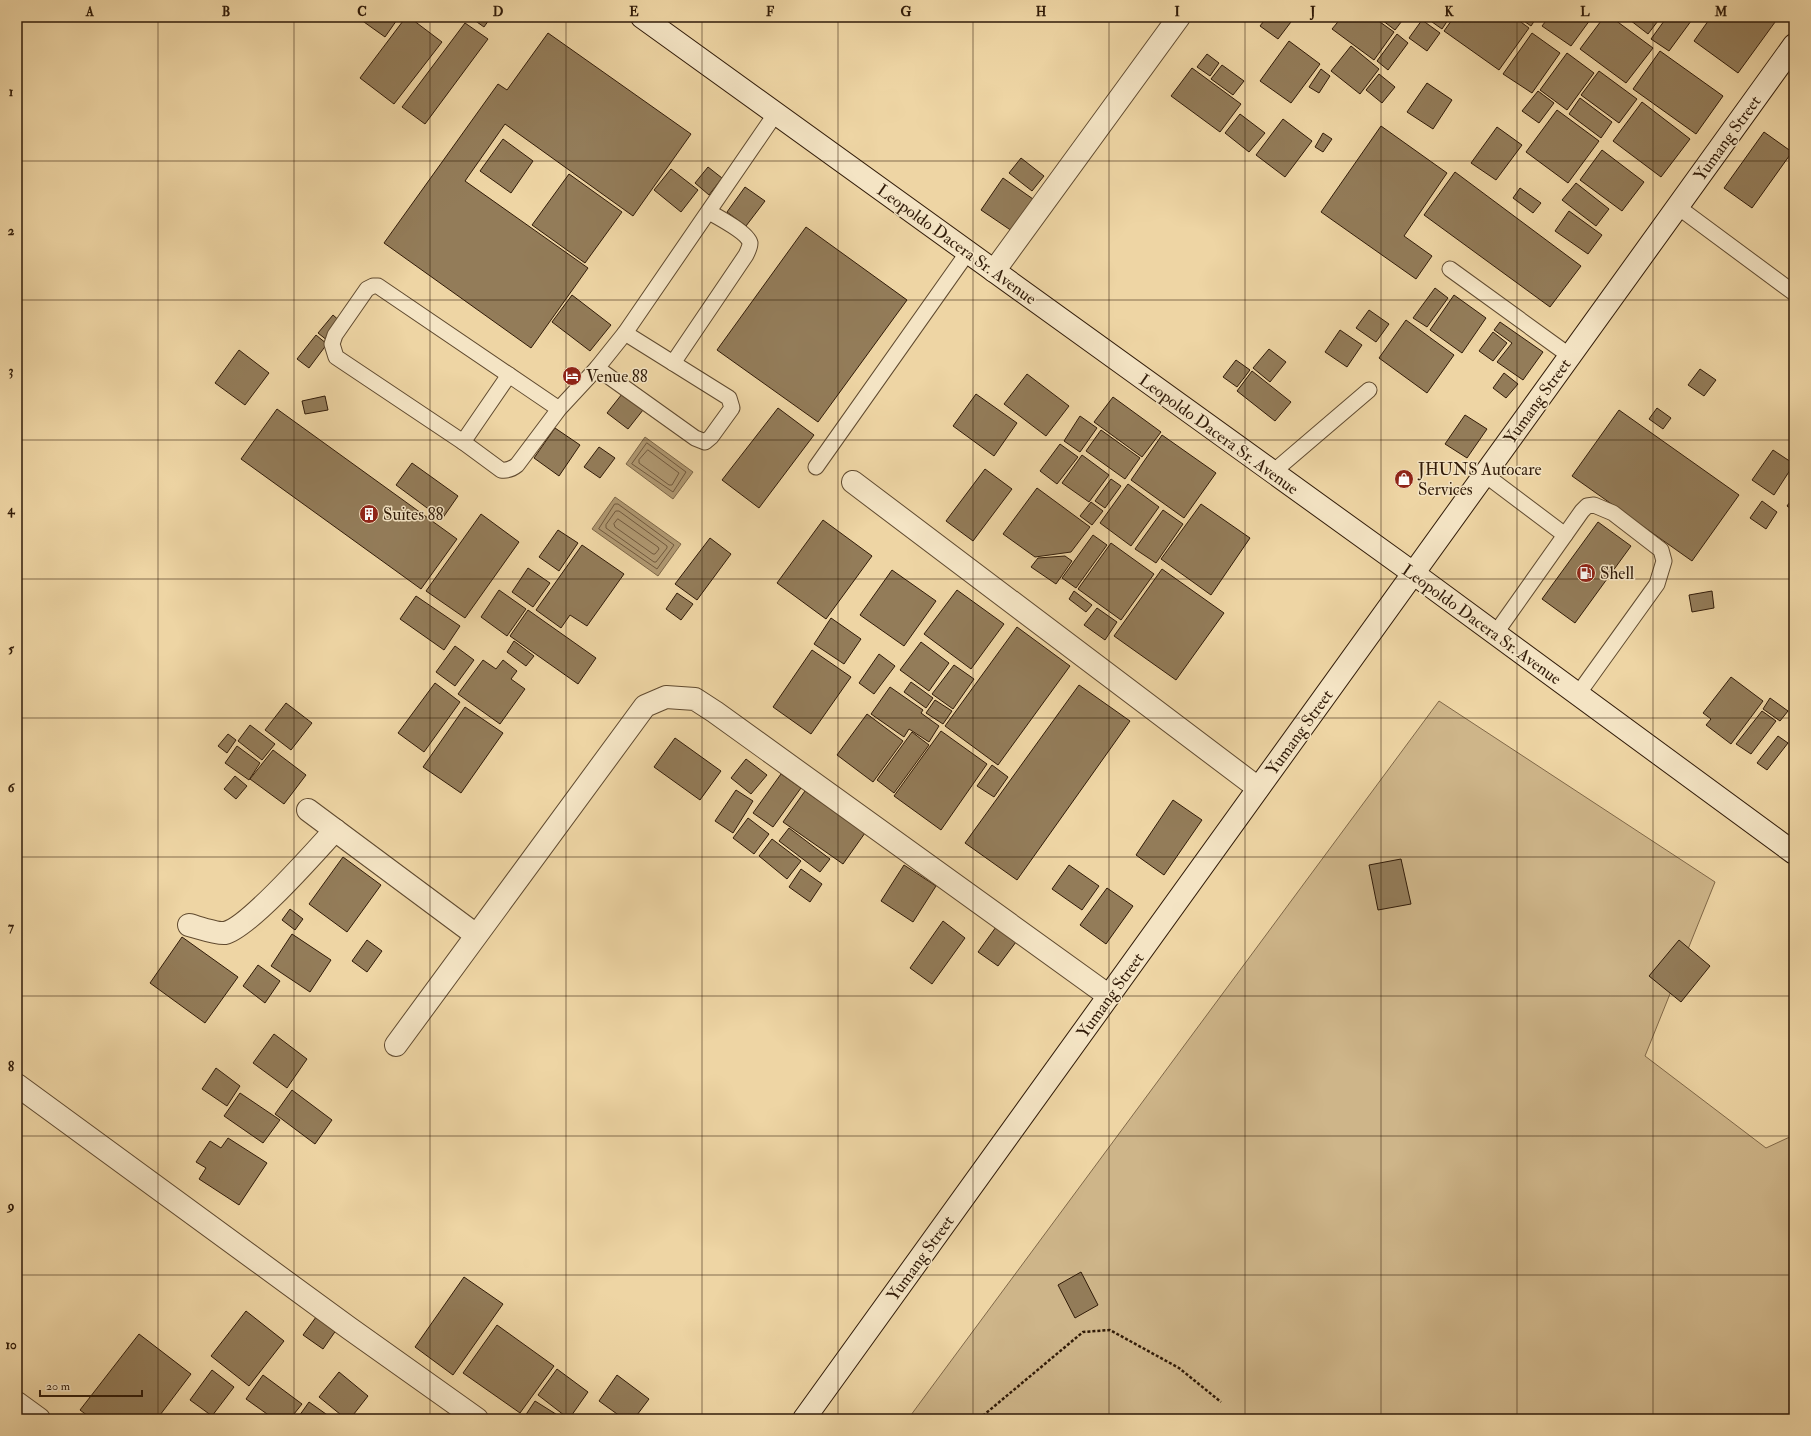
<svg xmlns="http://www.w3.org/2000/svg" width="1811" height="1436" font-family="'IM FELL Double Pica',serif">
  <rect width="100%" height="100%" fill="#eed5a4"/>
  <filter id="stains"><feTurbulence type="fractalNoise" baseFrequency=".005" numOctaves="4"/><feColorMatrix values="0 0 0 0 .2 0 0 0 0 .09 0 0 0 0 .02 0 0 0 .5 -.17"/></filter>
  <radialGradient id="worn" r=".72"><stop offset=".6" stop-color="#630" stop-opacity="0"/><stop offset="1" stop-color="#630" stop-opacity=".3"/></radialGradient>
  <path fill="#ceb589" stroke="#806848" d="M1439 701 1715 882 1645 1056 1766 1148 1794 1135V1419H908Z"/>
  <g fill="#ae966f" stroke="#7c6546">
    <path d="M645 437 693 472 673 499 626 464Z"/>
    <path d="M615 497 681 544 658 576 592 529Z"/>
  </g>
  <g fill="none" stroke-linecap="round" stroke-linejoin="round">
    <g stroke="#70583c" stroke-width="1">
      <path d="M647 443 686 472 673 492 632 464Z"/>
      <path d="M648 450 679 473 672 485H669L639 463V460Z"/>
      <path d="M615 504H618L674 545 657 569 599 529Z"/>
      <path d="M616 511H619L667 546V548L656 562H654L606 528V525Z"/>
      <path d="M618 519 658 547 659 549 655 554H653L615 527 614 524Z"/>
    </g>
  </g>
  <g fill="#937c59" stroke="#311b08">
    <path d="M357 17H399L385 37Z"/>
    <path d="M406 17H409L442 42 394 104 360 78Z"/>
    <path d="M470 17H491L484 27Z"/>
    <path d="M1267 17H1293L1294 18 1278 39 1260 26Z"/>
    <path d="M1342 17H1373L1394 32 1374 60 1332 29Z"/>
    <path d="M1378 17H1405L1395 30Z"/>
    <path d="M1425 17H1450L1442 29Z"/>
    <path d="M1454 17H1514L1529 28 1499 70 1444 31Z"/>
    <path d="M1518 17H1537L1531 26Z"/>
    <path d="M1549 17H1586L1590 20 1571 46 1542 26Z"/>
    <path d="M1604 17H1611L1653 48 1626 83 1580 49Z"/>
    <path d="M1626 17H1661L1648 34Z"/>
    <path d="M1667 17H1694L1669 51 1651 39Z"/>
    <path d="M1711 17H1776L1778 18 1738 73 1694 41Z"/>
    <path d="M1422 20 1440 33 1427 51 1409 38Z"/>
    <path d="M465 23 488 39 425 124 402 107Z"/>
    <path d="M548 33 691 134 633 216 505 124 465 181 588 268 531 348 384 243 498 84 507 90Z"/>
    <path d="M1532 33 1560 53 1532 93 1503 74Z"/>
    <path d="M1397 34 1408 43 1388 70 1377 61Z"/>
    <path d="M1289 41 1320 64 1291 103 1260 81Z"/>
    <path d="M1351 46 1379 69 1360 94 1331 71Z"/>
    <path d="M1660 51 1723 96 1696 134 1633 89Z"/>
    <path d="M1567 53 1594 73 1567 110 1540 90Z"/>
    <path d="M1207 54 1219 63 1210 76 1197 67Z"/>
    <path d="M1222 65 1244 81 1233 95 1211 79Z"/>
    <path d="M1192 68 1241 104 1220 132 1171 96Z"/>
    <path d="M1321 69 1330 76 1319 93 1309 87Z"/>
    <path d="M1599 71 1637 99 1619 123 1581 95Z"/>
    <path d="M1379 74 1395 87 1382 103 1366 90Z"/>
    <path d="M1427 83 1452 100 1433 129 1407 112Z"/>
    <path d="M1538 91 1554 103 1539 123 1522 111Z"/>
    <path d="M1580 98 1612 122 1601 138 1569 114Z"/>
    <path d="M1642 102 1690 139 1661 177 1613 141Z"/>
    <path d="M1557 110 1599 141 1568 183 1526 152Z"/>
    <path d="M1240 114 1265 133 1249 152 1225 133Z"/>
    <path d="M1283 119 1312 141 1285 177 1256 155Z"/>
    <path d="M1381 126 1447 173 1404 236 1432 256 1416 279 1321 212Z"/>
    <path d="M1497 127 1522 145 1496 180 1471 163Z"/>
    <path d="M1764 132 1792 152 1752 208 1724 188Z"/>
    <path d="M1323 133 1332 139 1323 152 1315 147Z"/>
    <path d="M503 139 533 161 511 193 480 171Z"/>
    <path d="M1602 150 1644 182 1622 211 1580 180Z"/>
    <path d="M1021 158 1044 176 1032 191 1009 173Z"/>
    <path d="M708 167 722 178 709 195 695 183Z"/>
    <path d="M671 169 698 190 681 212 654 190Z"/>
    <path d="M1455 172 1581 266 1550 307 1424 215Z"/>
    <path d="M569 174 622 212 585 263 532 225Z"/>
    <path d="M1003 178 1033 199 1012 231 981 210Z"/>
    <path d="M1576 183 1609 209 1596 226 1562 200Z"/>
    <path d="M745 187 765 201 746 226 727 212Z"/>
    <path d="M1520 188 1541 203 1533 213 1513 198Z"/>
    <path d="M1569 211 1602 235 1588 254 1555 231Z"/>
    <path d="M806 227 907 300 818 422 717 350Z"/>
    <path d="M1435 288 1448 298 1427 327 1413 318Z"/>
    <path d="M572 295 611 325 590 351 552 322Z"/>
    <path d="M1454 295 1486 318 1462 353 1430 330Z"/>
    <path d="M1369 310 1389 324 1376 342 1356 328Z"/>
    <path d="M333 315 342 323 328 341 318 333Z"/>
    <path d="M1406 320 1454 355 1427 393 1379 358Z"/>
    <path d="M1500 322 1543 352 1523 380 1497 362 1512 343 1494 330Z"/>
    <path d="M1340 330 1362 345 1347 367 1325 352Z"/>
    <path d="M1493 332 1507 343 1493 361 1479 351Z"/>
    <path d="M316 335 327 344 309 368 297 359Z"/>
    <path d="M1269 349 1286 362 1270 382 1253 368Z"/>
    <path d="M239 350 269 373 245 405 215 383Z"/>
    <path d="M1236 360 1250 370 1237 387 1223 377Z"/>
    <path d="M1700 369 1716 380 1704 396 1688 385Z"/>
    <path d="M1252 371 1291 402 1275 421 1237 391Z"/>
    <path d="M1504 373 1518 384 1506 398 1493 388Z"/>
    <path d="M1027 374 1069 406 1046 436 1004 404Z"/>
    <path d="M622 394 643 410 628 429 607 413Z"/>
    <path d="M976 394 1017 423 994 456 953 426Z"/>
    <path d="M325 396 328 410 305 414 302 401Z"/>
    <path d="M1113 397 1161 432 1142 457 1094 422Z"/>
    <path d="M778 408 814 435 759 508 722 480Z"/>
    <path d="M1657 408 1671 418 1663 429 1649 419Z"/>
    <path d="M277 409 457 539 421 589 241 459Z"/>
    <path d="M1619 410 1739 495 1692 561 1572 476Z"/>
    <path d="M1465 415 1487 429 1467 458 1445 444Z"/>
    <path d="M1080 416 1097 428 1080 452 1064 441Z"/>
    <path d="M555 428 580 445 559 476 534 458Z"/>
    <path d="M1101 430 1140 458 1125 479 1086 451Z"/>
    <path d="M1162 435 1216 473 1184 518 1131 480Z"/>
    <path d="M1060 444 1078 457 1057 484 1040 471Z"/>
    <path d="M599 447 615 458 600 478 584 467Z"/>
    <path d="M1773 450 1794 464 1774 495 1752 480Z"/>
    <path d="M1082 455 1109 475 1089 502 1062 483Z"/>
    <path d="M412 463 458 496 442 519 396 485Z"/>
    <path d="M985 469 1012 489 973 541 946 521Z"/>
    <path d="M1111 479 1121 486 1105 508 1095 501Z"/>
    <path d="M1128 484 1159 507 1131 546 1100 523Z"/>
    <path d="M1037 488 1090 527 1071 552 1035 557 1003 534Z"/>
    <path d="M1794 496V511L1787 506Z"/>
    <path d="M1762 501 1777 512 1766 529 1750 518Z"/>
    <path d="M1091 502 1103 511 1092 525 1080 516Z"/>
    <path d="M1201 504 1250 538 1211 595 1161 559Z"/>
    <path d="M1163 510 1183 524 1156 563 1135 549Z"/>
    <path d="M481 514 519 542 465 618 426 591Z"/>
    <path d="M823 520 872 556 826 619 777 583Z"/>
    <path d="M1598 522 1631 546 1575 623 1542 599Z"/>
    <path d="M558 530 578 543 559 571 539 557Z"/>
    <path d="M1093 535 1107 545 1076 588 1062 578Z"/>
    <path d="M710 538 731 554 697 600 675 584Z"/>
    <path d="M1111 543 1154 574 1121 620 1078 589Z"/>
    <path d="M582 545 624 574 587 626 570 615 561 628 536 610Z"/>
    <path d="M1065 556 1072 561 1056 584 1031 567 1038 558Z"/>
    <path d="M528 568 550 583 533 607 512 592Z"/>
    <path d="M1162 569 1224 613 1176 680 1114 636Z"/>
    <path d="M892 570 936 601 904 646 860 615Z"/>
    <path d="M499 590 526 609 507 636 481 617Z"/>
    <path d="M957 590 1004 624 971 669 924 634Z"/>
    <path d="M1074 591 1092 605 1086 612 1069 599Z"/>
    <path d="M1712 591 1714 608 1692 612 1689 595Z"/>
    <path d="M677 593 693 604 681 620 666 609Z"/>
    <path d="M416 596 460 626 444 650 400 619Z"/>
    <path d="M1097 608 1117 622 1105 640 1084 625Z"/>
    <path d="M528 610 596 658 578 684 510 636Z"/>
    <path d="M831 618 861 639 844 664 814 644Z"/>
    <path d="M1017 627 1070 666 998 765 945 726Z"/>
    <path d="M514 641 534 656 526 666 507 652Z"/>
    <path d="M921 642 949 663 929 691 900 670Z"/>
    <path d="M455 646 474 660 455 686 436 672Z"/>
    <path d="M812 650 851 677 811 734 773 707Z"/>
    <path d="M879 654 895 666 874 694 859 683Z"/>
    <path d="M483 660 496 669 503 660 517 671 511 679 525 689 500 724 458 694Z"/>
    <path d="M954 665 974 679 953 709 932 694Z"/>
    <path d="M1731 677 1763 701 1731 744 1706 725 1711 719 1703 713Z"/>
    <path d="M911 682 933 698 926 708 904 692Z"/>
    <path d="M435 683 460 702 424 752 398 733Z"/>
    <path d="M1079 685 1130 721 1017 880 965 843Z"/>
    <path d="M890 687 923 710 921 713 939 726 929 742 909 729 904 737 871 714Z"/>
    <path d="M1770 698 1788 711 1780 721 1763 709Z"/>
    <path d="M935 700 952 711 943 724 926 713Z"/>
    <path d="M286 703 312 723 291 750 265 730Z"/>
    <path d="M465 707 503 733 461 793 423 767Z"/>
    <path d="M1762 711 1776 721 1751 754 1736 744Z"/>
    <path d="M867 714 903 741 873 782 837 755Z"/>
    <path d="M250 725 275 744 262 760 238 741Z"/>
    <path d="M941 731 987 764 941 830 894 796Z"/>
    <path d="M912 732 929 745 894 793 877 780Z"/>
    <path d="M228 734 236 740 227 753 218 746Z"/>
    <path d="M1778 736 1788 743 1767 770 1757 763Z"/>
    <path d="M675 738 721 771 700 800 654 767Z"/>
    <path d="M237 746 260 763 249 780 225 763Z"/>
    <path d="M273 750 306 775 284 804 250 779Z"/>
    <path d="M746 759 767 775 751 794 731 778Z"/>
    <path d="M992 765 1008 777 994 797 977 786Z"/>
    <path d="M781 774 801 788 773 827 753 813Z"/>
    <path d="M235 776 247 786 236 799 224 789Z"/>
    <path d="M736 790 753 801 733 833 715 821Z"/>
    <path d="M805 791 865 833 843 864 783 822Z"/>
    <path d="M1173 800 1202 820 1164 875 1136 855Z"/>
    <path d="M748 818 769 834 754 854 733 838Z"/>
    <path d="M789 828 830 859 820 872 779 841Z"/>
    <path d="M772 839 801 861 787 879 759 856Z"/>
    <path d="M343 857 381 885 347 932 309 904Z"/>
    <path d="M1401 859 1411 904 1378 910 1369 865Z"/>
    <path d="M904 865 936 886 913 922 881 901Z"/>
    <path d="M1069 865 1099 886 1082 910 1052 889Z"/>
    <path d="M801 869 822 884 810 902 789 887Z"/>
    <path d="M1107 888 1133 906 1106 944 1080 925Z"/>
    <path d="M290 909 303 919 295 930 282 920Z"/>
    <path d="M943 921 965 938 932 984 910 968Z"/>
    <path d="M996 927 1016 942 998 966 978 952Z"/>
    <path d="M292 934 331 960 310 992 271 966Z"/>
    <path d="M182 937 238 977 205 1023 150 983Z"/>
    <path d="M367 940 382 951 367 972 352 961Z"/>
    <path d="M1679 940 1710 966 1681 1002 1649 976Z"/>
    <path d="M258 965 280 981 265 1003 243 986Z"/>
    <path d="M274 1034 307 1059 287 1088 253 1063Z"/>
    <path d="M216 1068 240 1086 227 1106 202 1089Z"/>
    <path d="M292 1090 332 1120 315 1144 275 1114Z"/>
    <path d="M240 1093 280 1120 263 1143 224 1116Z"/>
    <path d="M228 1138 267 1163 239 1205 199 1179 206 1168 196 1162 210 1141 221 1148Z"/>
    <path d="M1081 1272 1098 1305 1075 1318 1058 1285Z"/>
    <path d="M464 1277 503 1304 453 1375 415 1347Z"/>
    <path d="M246 1311 284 1341 249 1386 211 1356Z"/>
    <path d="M319 1313 339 1326 323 1349 303 1335Z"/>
    <path d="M497 1325 554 1366 520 1413 463 1373Z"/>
    <path d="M139 1334 191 1374 157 1419H92L80 1410Z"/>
    <path d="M557 1369 588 1392 569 1419 538 1395Z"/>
    <path d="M212 1370 234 1387 212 1416 190 1400Z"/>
    <path d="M339 1372 368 1396 350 1419H346L319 1397Z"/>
    <path d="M263 1375 302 1404 290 1419H274L246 1399Z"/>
    <path d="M617 1375 649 1399 634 1419H624L599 1401Z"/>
    <path d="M535 1401 559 1416 557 1419H523Z"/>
    <path d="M309 1402 333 1419H297Z"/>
  </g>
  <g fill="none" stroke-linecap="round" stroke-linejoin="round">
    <g stroke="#604a2f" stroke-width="17">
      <g id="lane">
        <path d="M1678 207 1794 293"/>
        <path d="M1450 269 1570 356"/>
        <path d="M673 363 746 255C748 251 750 247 750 243 748 233 718 217 709 212"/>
        <path d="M597 368 695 438 705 442 711 437 732 408 729 398 625 333"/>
        <path d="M559 409 378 286H373L367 289 335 335 332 344 336 357 463 442 501 470C508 471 512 469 517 465L559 409 597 368 625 333 776 113"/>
        <path d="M463 442 509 375"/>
        <path d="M816 467 968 252"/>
        <path d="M1273 472 1369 390"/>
        <path d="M1484 474 1565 535"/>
        <path d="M1495 634 1582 511 1587 506 1594 505 1613 513 1661 550 1664 561 1657 584 1578 694"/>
      </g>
    </g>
    <g stroke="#604a2f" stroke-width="24">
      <g id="street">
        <path d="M994 271 1179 17"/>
        <path d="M853 482 1258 788"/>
        <path d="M308 810 476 935"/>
        <path d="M189 925C197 927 217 934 225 933 248 928 316 851 335 830"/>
        <path d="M396 1045 645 706 666 697 695 699 715 712 1109 996"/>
        <path d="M17 1085 349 1328 477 1419"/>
        <path d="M17 1403 39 1419"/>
      </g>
    </g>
    <g stroke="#311b08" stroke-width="24">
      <g id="secondary">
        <path d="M642 17 1413 573 1794 853"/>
        <path d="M804 1419 1794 45"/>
      </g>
    </g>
    <path stroke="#311b08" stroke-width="2.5" stroke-dasharray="3 2" stroke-linecap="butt" d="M979 1419 1083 1332 1110 1330 1179 1368 1221 1402"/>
    <use href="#lane" stroke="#f4e4c4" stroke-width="15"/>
    <use href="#street" stroke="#f4e4c4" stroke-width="22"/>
    <use href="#secondary" stroke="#f4e4c4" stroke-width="22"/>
  </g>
  <path fill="none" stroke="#311b08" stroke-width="1" stroke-opacity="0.55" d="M158 17V1419M294 17V1419M430 17V1419M566 17V1419M702 17V1419M838 17V1419M973 17V1419M1109 17V1419M1245 17V1419M1381 17V1419M1517 17V1419M1653 17V1419M17 161H1794M17 300H1794M17 440H1794M17 579H1794M17 718H1794M17 857H1794M17 996H1794M17 1136H1794M17 1275H1794"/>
  <defs>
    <g id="hotel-disc" transform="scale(1)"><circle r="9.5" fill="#8f2418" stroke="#f4e4c4"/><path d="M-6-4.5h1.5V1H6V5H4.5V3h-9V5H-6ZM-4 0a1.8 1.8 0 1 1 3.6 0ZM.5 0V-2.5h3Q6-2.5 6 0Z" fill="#fff"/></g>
    <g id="shop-disc" transform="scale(1)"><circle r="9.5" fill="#8f2418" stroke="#f4e4c4"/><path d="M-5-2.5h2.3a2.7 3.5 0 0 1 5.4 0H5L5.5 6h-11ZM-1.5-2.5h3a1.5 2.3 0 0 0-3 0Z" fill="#fff"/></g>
    <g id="building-disc" transform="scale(1)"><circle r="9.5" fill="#8f2418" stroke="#f4e4c4"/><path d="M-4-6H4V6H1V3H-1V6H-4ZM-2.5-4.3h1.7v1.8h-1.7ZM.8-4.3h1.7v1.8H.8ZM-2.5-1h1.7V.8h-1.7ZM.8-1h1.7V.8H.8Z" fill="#fff"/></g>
    <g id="fuel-disc" transform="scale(1)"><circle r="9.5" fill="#8f2418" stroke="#f4e4c4"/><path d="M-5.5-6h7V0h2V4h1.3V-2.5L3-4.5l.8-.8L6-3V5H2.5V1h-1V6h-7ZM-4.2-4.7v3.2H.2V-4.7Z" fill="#fff"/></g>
  </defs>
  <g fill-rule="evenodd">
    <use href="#hotel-disc" x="572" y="376"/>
    <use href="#shop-disc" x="1404" y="479"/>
    <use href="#building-disc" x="369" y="514"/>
    <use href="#fuel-disc" x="1586" y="573"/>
  </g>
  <g text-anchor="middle" stroke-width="3" stroke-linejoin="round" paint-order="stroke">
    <g font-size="17" fill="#311b08" stroke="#f4e4c4">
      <text transform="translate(1727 138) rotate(-54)" y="6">Yumang Street</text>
      <text transform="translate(957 244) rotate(36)" y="6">Leopoldo Dacera Sr. Avenue</text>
      <text transform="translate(1537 401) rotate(-54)" y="6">Yumang Street</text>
      <text transform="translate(1219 434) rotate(36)" y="6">Leopoldo Dacera Sr. Avenue</text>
      <text transform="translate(1482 624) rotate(36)" y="6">Leopoldo Dacera Sr. Avenue</text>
      <text transform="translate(1299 732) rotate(-54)" y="6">Yumang Street</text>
      <text transform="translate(1110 995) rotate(-54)" y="6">Yumang Street</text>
      <text transform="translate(920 1258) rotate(-54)" y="6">Yumang Street</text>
    </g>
    <g font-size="17" fill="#311b08" stroke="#f4e4c4" text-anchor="start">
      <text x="586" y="382">Venue 88</text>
      <text x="1418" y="475">JHUNS Autocare<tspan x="1418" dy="20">Services</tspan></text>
      <text x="383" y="520">Suites 88</text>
      <text x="1600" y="579">Shell</text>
    </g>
  </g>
  <rect width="1811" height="1436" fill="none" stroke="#eed5a4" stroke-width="44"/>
  <path d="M40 1390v6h102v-6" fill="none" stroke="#311b08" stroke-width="2"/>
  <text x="46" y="1390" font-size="12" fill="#311b08" stroke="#f4e4c4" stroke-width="3" paint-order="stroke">20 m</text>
  <rect x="22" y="22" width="1767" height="1392" fill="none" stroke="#311b08" stroke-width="1.5"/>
  <g font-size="13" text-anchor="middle" font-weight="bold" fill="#311b08">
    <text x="90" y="16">A</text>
    <text x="226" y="16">B</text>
    <text x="362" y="16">C</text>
    <text x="498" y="16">D</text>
    <text x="634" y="16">E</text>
    <text x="770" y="16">F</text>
    <text x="906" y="16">G</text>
    <text x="1041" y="16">H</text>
    <text x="1177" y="16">I</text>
    <text x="1313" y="16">J</text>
    <text x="1449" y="16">K</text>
    <text x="1585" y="16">L</text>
    <text x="1721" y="16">M</text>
    <text x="11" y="96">1</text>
    <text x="11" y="235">2</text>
    <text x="11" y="375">3</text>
    <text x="11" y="514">4</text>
    <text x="11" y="653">5</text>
    <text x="11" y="792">6</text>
    <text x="11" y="931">7</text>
    <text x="11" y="1071">8</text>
    <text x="11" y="1210">9</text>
    <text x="11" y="1349">10</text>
  </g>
  <rect width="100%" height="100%" filter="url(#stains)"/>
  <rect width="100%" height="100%" fill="url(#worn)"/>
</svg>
